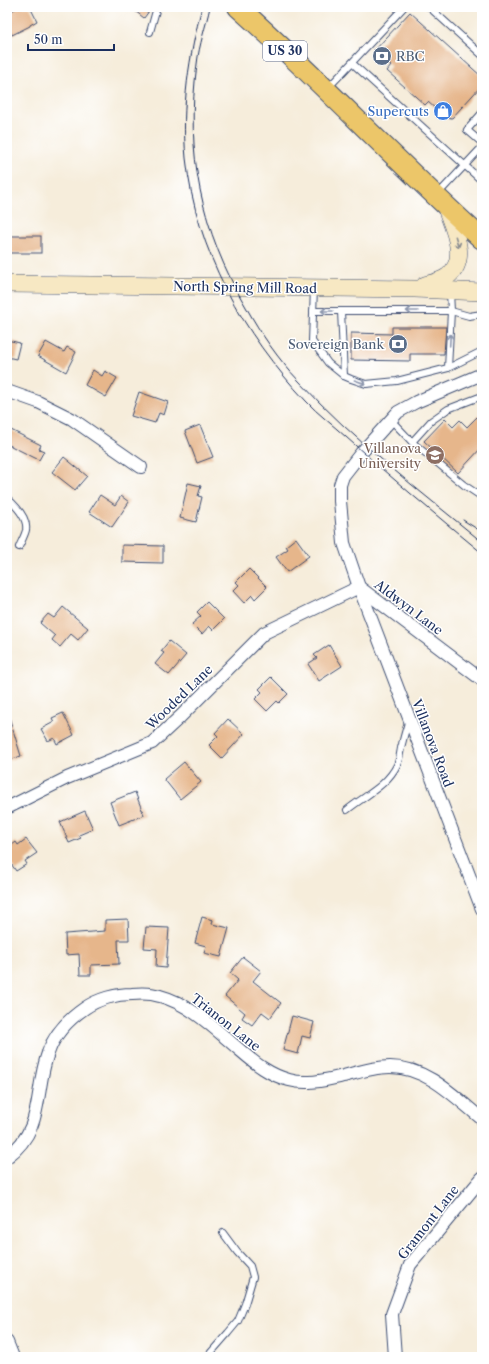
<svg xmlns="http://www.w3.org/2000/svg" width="489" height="1364" font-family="'Libre Caslon Text',serif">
  <rect width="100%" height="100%" fill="#fff"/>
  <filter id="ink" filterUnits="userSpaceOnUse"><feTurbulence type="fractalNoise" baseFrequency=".025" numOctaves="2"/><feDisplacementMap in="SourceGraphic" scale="8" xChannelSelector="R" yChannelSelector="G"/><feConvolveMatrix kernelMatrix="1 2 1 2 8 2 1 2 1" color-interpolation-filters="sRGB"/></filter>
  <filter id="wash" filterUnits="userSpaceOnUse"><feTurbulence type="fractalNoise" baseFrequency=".012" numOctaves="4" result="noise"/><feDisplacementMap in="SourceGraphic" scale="16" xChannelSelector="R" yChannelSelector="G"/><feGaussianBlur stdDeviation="0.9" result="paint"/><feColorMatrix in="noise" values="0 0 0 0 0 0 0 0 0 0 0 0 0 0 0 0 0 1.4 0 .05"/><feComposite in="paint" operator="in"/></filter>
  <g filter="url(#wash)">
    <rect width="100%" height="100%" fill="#f6eddb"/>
    <g id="blocks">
      <g fill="#e6b68b">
        <path d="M19 7H30L37 21 30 25V26L12 35 7 25V13Z"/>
        <path d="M130 7H152L144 18Z"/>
        <path d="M410 12 482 77V85L452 118 445 117 428 102 425 105 387 71 391 66 374 51Z"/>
        <rect x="7" y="236" width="34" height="17"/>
        <path d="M392 327H446L444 354H410V361L351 360V333L392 334Z"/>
        <path d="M7 340 20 343 16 359 7 357Z"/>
        <path d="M46 342 64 352 67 347 76 352 66 372 38 356Z"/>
        <path d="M93 370 102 376 105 371 117 378 106 397 85 385Z"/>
        <path d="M139 392 168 402 164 415 159 413 155 423 131 416Z"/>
        <path d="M482 412V447L458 473 424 441 445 419 453 427 460 420 467 427Z"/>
        <path d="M200 425 213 457 197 463 185 431Z"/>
        <path d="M7 428 41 445 39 449 44 451 39 460 7 444Z"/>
        <path d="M64 457 87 476 75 490 52 472Z"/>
        <path d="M188 483 201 486 198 496 202 497 196 522 180 518Z"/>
        <path d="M100 495 115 505 121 496 129 502 112 527 89 512Z"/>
        <path d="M296 538 309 556 287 572 276 557 288 549 286 546Z"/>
        <path d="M122 545 163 546V563L122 562Z"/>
        <path d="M249 569 267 587 255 599 252 595 244 603 233 591 239 585 236 582Z"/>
        <path d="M207 602 224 619 213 630 209 626 202 634 192 624 201 616 197 612Z"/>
        <path d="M63 607 88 628 78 640 71 634 60 647 52 640 55 636 40 623 48 614 54 618Z"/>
        <path d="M169 641 186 655 169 675 155 664 164 653 161 651Z"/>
        <path d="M329 645 342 666 319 681 308 664 317 658 314 655Z"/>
        <path d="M271 677 288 694 279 703 277 701 267 711 255 699 262 692 259 689Z"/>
        <path d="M63 713 74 735 57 744 54 738 48 741 41 729 54 722 52 718Z"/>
        <path d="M9 717 21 756 7 761V718Z"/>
        <path d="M228 719 244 734 222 758 209 745 218 736 215 733Z"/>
        <path d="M184 762 201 782 180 799 164 779Z"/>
        <path d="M135 792 144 815 119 825 110 802Z"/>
        <path d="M85 811 93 829 79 835 81 838 69 843 60 822Z"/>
        <path d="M26 839 37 853 25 861 27 864 16 871 7 858V849L16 842 18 845Z"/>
        <path d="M202 917 213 920 212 924 229 928 221 957 204 953 206 946 195 943Z"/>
        <path d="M128 919 129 940H118L119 964 91 965V975H80L79 954 66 955 65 934 105 931V920Z"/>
        <path d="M146 927 169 928 166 968 156 967 157 949 144 948Z"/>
        <path d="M243 957 261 971 253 981 281 1003 270 1018 262 1012 252 1025 242 1018 245 1013 225 996 238 980 230 973Z"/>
        <path d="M292 1016 314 1022 310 1038 302 1036 298 1054 283 1050Z"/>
      </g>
    </g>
  </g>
  <g filter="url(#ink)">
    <use href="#blocks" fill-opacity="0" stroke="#3c4c71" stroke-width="1"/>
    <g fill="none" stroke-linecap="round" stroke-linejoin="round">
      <g stroke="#3c4c71" stroke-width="8">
        <g id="service">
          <path d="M429 7 482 55"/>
          <path d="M150 32 157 7"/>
          <path d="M352 63 482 181"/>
          <path d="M328 88 404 7"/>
          <path d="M482 113 467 130 482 143"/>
          <path d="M438 194 482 147"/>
          <path d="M314 288 312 341 328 363 344 376 351 379 366 384 397 381 448 368 482 351"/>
          <path d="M313 311H451L469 316 482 314"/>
          <path d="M341 311 344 376"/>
          <path d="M448 368 451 311 450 292"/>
          <path d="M391 420 412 442 431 421 448 409 482 396"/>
          <path d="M412 442 464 485 482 497"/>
          <path d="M7 498C15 505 28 518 26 530 25 535 21 542 19 547"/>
          <path d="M347 810C364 796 387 786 397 765 400 759 400 750 402 744 404 736 406 728 409 720"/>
          <path d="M207 1357 228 1333 238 1321 245 1304 253 1277 250 1266 237 1252 223 1233"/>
        </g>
      </g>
      <g stroke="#3c4c71" stroke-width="14">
        <g id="minor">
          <path d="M482 374 416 402 398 412 361 453 343 476 340 485V501L344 543 359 587 482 909"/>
          <path d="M7 391 38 402 72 419 141 467"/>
          <path d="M359 587 482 680"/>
          <path d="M7 808 67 778 152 743 180 717 264 633 359 587"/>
          <path d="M7 1157C45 1129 34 1091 48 1053 54 1035 69 1019 85 1008 98 999 116 994 132 994 141 993 151 993 160 996 191 1004 217 1031 241 1051 256 1064 270 1075 289 1080 307 1085 326 1080 344 1076 358 1072 374 1067 390 1067 427 1067 455 1097 482 1119"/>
          <path d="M7 1342 13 1357"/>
          <path d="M395 1357 392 1314 410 1265 482 1178"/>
        </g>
      </g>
      <g stroke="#3c4c71" stroke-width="18">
        <g id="secondary">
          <path d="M7 284 415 289 482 292"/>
          <path d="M425 285C432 283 442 281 448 276 470 259 452 226 445 205"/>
        </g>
      </g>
      <g stroke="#3c4c71" stroke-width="22">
        <path id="trunk" d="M238 7C322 82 399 164 482 239"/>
      </g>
      <use href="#service" stroke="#fff" stroke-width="6"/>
      <use href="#minor" stroke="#fff" stroke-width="12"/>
      <use href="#secondary" stroke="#f7e8c3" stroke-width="17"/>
      <use href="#trunk" stroke="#ecc669" stroke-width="20"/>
      <g stroke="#1b2f5e" stroke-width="1">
        <path d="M202 7C189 56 181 107 186 158 196 251 243 334 306 401 318 414 333 425 346 437 390 477 436 515 482 553"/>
        <path d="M210 7C206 26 199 45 197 64 185 152 201 231 246 307 261 334 278 359 299 381 354 441 419 490 482 542"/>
        <path d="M463 520 482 532"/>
      </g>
    </g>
    <defs><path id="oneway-shaft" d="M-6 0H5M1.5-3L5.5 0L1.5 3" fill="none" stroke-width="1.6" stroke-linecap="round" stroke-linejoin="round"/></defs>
    <use stroke="#898c90" href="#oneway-shaft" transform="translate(457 242) rotate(74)"/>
    <g stroke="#8d97ae">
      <use href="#oneway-shaft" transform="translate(327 311) rotate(180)"/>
      <use href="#oneway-shaft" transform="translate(412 311) rotate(-180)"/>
      <use href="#oneway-shaft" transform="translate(450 340) rotate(-87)"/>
      <use href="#oneway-shaft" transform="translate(360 382) rotate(19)"/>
    </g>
  </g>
  <defs>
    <g id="bank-disc" transform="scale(1)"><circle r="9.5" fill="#5c6f8a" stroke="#fff"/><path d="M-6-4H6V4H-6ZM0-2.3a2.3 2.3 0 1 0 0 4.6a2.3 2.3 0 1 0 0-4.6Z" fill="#fff"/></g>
    <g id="shop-disc" transform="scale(1)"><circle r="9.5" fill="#3f7fe0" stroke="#fff"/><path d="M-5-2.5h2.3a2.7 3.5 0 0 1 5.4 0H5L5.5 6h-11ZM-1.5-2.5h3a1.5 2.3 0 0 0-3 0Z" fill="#fff"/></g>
    <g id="university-disc" transform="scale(1)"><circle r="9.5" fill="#8d6e63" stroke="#fff"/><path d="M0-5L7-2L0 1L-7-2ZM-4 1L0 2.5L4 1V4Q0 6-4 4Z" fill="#fff"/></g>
  </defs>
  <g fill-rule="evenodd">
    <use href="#bank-disc" x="382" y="56"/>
    <use href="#shop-disc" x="443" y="111"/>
    <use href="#bank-disc" x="398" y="344"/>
    <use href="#university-disc" x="435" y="455"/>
  </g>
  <g text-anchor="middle" stroke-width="3" stroke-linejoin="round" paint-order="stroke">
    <rect fill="#fff" stroke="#5f6d8e" stroke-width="1" x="263" y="41" width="44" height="20" rx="3"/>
    <g font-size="12" font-weight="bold" fill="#1b2f5e">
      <text x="285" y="55">US 30</text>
    </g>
    <g font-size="13" fill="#4e5e75" stroke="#fff" text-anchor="start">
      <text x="396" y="61">RBC</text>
      <text x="384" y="349" text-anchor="end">Sovereign Bank</text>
    </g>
    <g font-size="13" fill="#366cbe" stroke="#fff" text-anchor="end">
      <text x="429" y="116">Supercuts</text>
    </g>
    <g font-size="13" fill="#1b2f5e" stroke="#fff">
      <text transform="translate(245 287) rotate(1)" y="5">North Spring Mill Road</text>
      <text transform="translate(409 607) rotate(37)" y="5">Aldwyn Lane</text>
      <text transform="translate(179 697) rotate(-44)" y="5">Wooded Lane</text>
      <text transform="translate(433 743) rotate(69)" y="5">Villanova Road</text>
      <text transform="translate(226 1022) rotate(38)" y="5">Trianon Lane</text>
      <text transform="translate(428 1222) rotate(-52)" y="5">Gramont Lane</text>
    </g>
    <g font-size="13" fill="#785e54" stroke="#fff" text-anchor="end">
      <text x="421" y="453">Villanova<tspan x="421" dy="15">University</tspan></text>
    </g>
  </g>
  <rect width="489" height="1364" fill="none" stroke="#fff" stroke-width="24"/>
  <path d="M28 44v6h86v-6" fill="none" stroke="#1b2f5e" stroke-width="2"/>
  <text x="34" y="44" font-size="12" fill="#1b2f5e" stroke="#ffffff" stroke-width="3" paint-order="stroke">50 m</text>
</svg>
